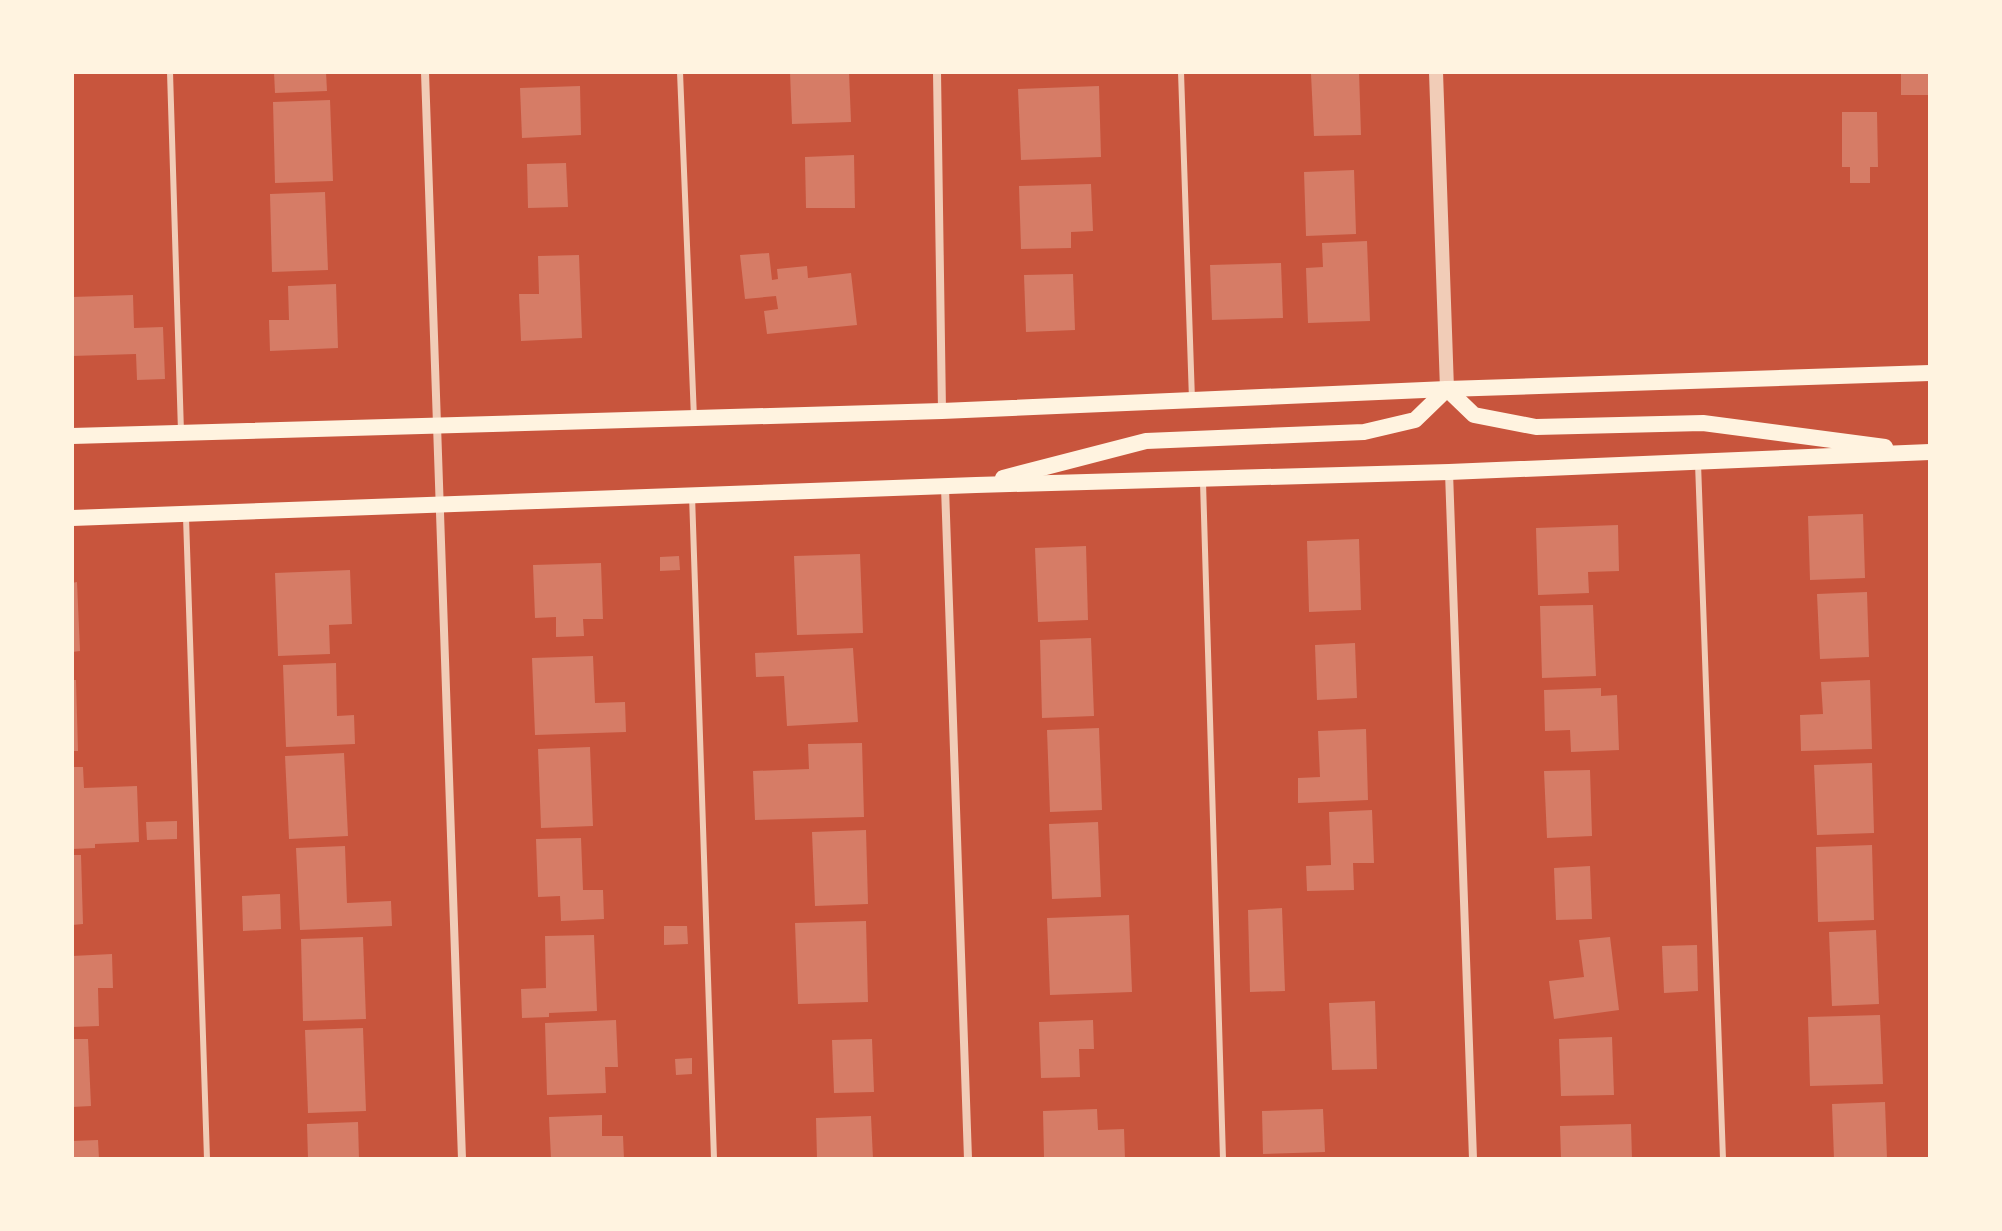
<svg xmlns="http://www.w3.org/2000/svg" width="2002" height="1231" font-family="Overpass,sans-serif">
  <rect width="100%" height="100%" fill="#c8553d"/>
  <g fill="#d67c66">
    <path d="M274 72H326L327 91 275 93Z"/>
    <path d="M790 72H849L851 122 792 124Z"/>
    <path d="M1359 72 1361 135 1314 136 1311 74Z"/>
    <rect x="1901" y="72" width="29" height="23"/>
    <path d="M580 86 581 135 522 138 520 88Z"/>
    <path d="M1099 86 1101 157 1021 160 1018 89Z"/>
    <path d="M330 100 333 181 275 183 273 102Z"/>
    <path d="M1842 112H1877L1878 167H1870V183H1850V167H1842Z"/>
    <path d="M854 155 855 208H806L805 157Z"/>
    <path d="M566 163 568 207 528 208 527 164Z"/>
    <path d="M1354 170 1356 234 1306 236 1304 172Z"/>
    <path d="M1091 184 1093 231 1071 232V248L1021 249 1019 186Z"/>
    <path d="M325 192 328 270 272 272 270 194Z"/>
    <path d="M1367 241 1370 321 1308 323 1306 268 1323 267 1322 243Z"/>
    <path d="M769 253 772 280 778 279 777 269 807 266 808 278 851 273 857 325 767 334 764 311 778 309 776 296 745 299 740 255Z"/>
    <path d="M579 255 582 338 521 341 519 294H539L538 256Z"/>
    <path d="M1281 263 1283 318 1212 320 1210 265Z"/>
    <path d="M1073 274 1075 330 1026 332 1024 275Z"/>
    <path d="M336 284 338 348 270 351 269 320H289L288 286Z"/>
    <path d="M133 295 134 328 163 327 165 379 137 380 136 354 72 356V297Z"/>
    <path d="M1863 514 1865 578 1810 580 1808 516Z"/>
    <path d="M1618 525 1619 571 1588 572 1589 593 1538 595 1536 528Z"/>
    <path d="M1359 539 1361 610 1309 612 1307 541Z"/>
    <path d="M1086 546 1088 620 1038 622 1035 548Z"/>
    <path d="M860 554 863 633 797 635 794 556Z"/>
    <path d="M679 556 680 570 660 571V557Z"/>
    <path d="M601 563 603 619H583L584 636 556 637V617L535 618 533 565Z"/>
    <path d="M350 570 352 624 329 625 330 654 278 656 275 573Z"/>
    <path d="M77 582 80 651 72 652V583Z"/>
    <path d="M1867 592 1869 657 1820 659 1817 594Z"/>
    <path d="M1593 605 1596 676 1542 678 1540 606Z"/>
    <path d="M1091 638 1094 716 1042 718 1040 640Z"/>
    <path d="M1355 643 1357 698 1317 700 1315 645Z"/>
    <path d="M853 648 858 722 787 726 784 676 756 677 755 653Z"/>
    <path d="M593 656 595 703 625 702 626 732 535 735 532 658Z"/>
    <path d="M336 663 337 716 354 715 355 744 286 747 283 665Z"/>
    <path d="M72 680H76L78 751H72Z"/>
    <path d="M1870 680 1872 749 1801 751 1800 715 1823 714 1821 682Z"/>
    <path d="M1601 688V696L1617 695 1619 750 1571 752 1570 730 1545 731 1544 690Z"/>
    <path d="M1099 728 1102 810 1050 812 1047 730Z"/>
    <path d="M1366 729 1368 800 1298 803V778L1320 777 1318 731Z"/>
    <path d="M862 743 864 817 755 820 753 771 809 769 808 744Z"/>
    <path d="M590 747 593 826 541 828 538 749Z"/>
    <path d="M344 753 348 836 289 839 285 756Z"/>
    <path d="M1872 763 1874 833 1817 835 1814 765Z"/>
    <path d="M72 767H83L84 788 137 786 139 842 95 844V848L72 849Z"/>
    <path d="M1590 770 1592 836 1547 838 1544 771Z"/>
    <path d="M1372 810 1374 863H1353L1354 890 1307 891 1306 866 1331 865 1329 812Z"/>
    <path d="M177 821V839L147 840 146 822Z"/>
    <path d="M1098 822 1101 897 1052 899 1049 824Z"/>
    <path d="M866 830 868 904 815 906 812 832Z"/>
    <path d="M581 838 583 890H603L604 919 561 921 560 896 538 897 536 839Z"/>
    <path d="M1872 845 1874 920 1818 922 1816 847Z"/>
    <path d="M345 846 347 903 391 901 392 926 300 930 296 848Z"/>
    <path d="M72 855H81L83 924 72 925Z"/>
    <path d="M1590 866 1592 919 1556 920 1554 868Z"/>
    <path d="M280 894 281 929 243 931 242 896Z"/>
    <path d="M1282 908 1285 991 1250 992 1248 910Z"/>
    <path d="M1129 915 1132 992 1050 995 1047 918Z"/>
    <path d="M866 921 868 1002 798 1004 795 923Z"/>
    <path d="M664 926H687L688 944 664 945Z"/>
    <path d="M1876 930 1879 1004 1832 1006 1829 932Z"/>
    <path d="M594 935 597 1011 549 1013V1017L522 1018 521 989 546 988 545 936Z"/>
    <path d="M363 937 366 1019 303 1021 301 939Z"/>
    <path d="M1610 937 1619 1010 1554 1019 1549 981 1584 977 1579 940Z"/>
    <path d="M1697 945 1698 991 1664 993 1662 946Z"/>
    <path d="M112 954 113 988H98L99 1026 72 1027V956Z"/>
    <path d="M1375 1001 1377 1069 1332 1070 1329 1003Z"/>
    <path d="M1880 1015 1883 1084 1810 1086 1808 1017Z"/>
    <path d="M616 1020 618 1067H605L606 1093 547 1095 545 1023Z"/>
    <path d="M1093 1020 1094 1049H1079L1080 1077 1041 1078 1039 1022Z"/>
    <path d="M363 1028 366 1111 308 1113 305 1030Z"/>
    <path d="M1612 1037 1614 1095 1561 1096 1559 1039Z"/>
    <path d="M72 1039H88L91 1106 72 1107Z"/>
    <path d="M872 1039 874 1092 834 1093 832 1040Z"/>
    <path d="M692 1058V1074L676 1075 675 1059Z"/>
    <path d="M1885 1102 1887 1159H1834L1832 1104Z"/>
    <path d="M1097 1109 1098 1130 1124 1129 1125 1159 1044 1157 1043 1111Z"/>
    <path d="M1323 1109 1325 1152 1263 1154 1262 1111Z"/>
    <path d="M602 1115V1136H623L624 1159H551L549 1117Z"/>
    <path d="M871 1116 873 1159H817L816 1118Z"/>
    <path d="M358 1122 359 1159H308L307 1124Z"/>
    <path d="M1631 1124 1632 1159H1561L1560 1126Z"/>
    <path d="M98 1140 99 1159H72V1141Z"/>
  </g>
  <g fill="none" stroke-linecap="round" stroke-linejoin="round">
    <g stroke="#f1ccb7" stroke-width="6">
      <path d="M170 72 181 432"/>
      <path d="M680 72 694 418"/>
      <path d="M1181 72 1192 400"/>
      <path d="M1698 463 1723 1159"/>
      <path d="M1203 482 1223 1159"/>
      <path d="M692 495 714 1159"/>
      <path d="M186 517 207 1159"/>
    </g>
    <g stroke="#f1ccb7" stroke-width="8">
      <path d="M425 72 462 1159"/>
      <path d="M937 72 942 411"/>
      <path d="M1449 472 1473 1159"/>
      <path d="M945 487 968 1159"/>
    </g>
    <path stroke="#f1ccb7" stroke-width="14" d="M1436 72 1447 389"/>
    <g stroke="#fff3e0" stroke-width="16">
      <path d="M72 436 942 411 1447 389 1930 373"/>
      <path d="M1003 478 1146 441 1364 432 1415 420 1447 389 1474 415 1536 427 1703 423 1885 447"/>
      <path d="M72 518 976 485 1449 472 1930 452"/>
    </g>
  </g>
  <rect width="2002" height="1231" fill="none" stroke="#fff3e0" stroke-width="148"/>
</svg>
